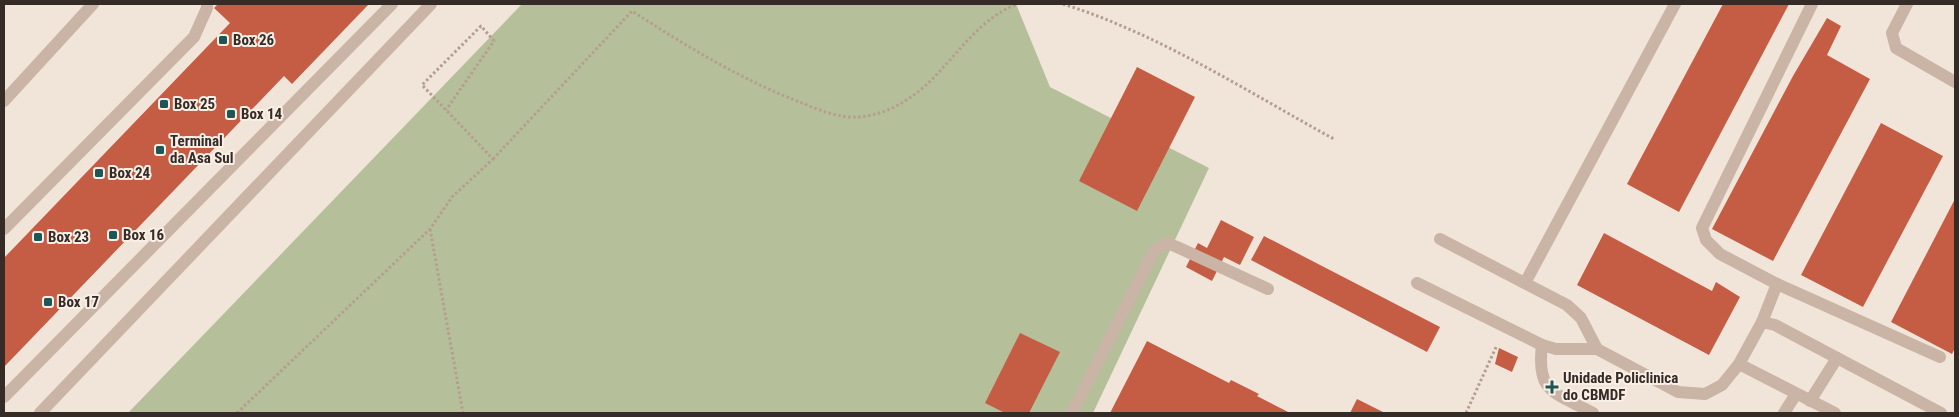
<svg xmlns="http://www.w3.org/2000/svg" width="1959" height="417" font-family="'Roboto Condensed',sans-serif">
  <rect width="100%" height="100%" fill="#f1e5da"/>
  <path fill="#b5c09a" d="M522 4H1016L1050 87 1209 168 1093 413H128Z"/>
  <g fill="#c55c44">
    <path d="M218 4H369L292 84 284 76 4 367V258L230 23 214 8Z"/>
    <path d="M1723 4H1789L1679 212 1627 184Z"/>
    <path d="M1827 18 1841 26 1827 55 1870 79 1773 261 1712 229 1793 76Z"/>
    <path d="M1137 67 1195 97 1137 211 1079 181Z"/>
    <path d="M1881 123 1943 156 1863 307 1801 275Z"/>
    <path d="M1955 199V348L1952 354 1891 322Z"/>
    <path d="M1221 220 1254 237 1240 265 1224 257 1212 281 1186 267 1198 243 1207 248Z"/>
    <path d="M1604 233 1712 291 1716 282 1740 297 1709 355 1577 285Z"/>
    <path d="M1264 236 1440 327 1427 352 1251 260Z"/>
    <path d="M1020 333 1060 352 1029 413H1005L985 403Z"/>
    <path d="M1147 341 1229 383 1231 380 1259 394 1257 396 1290 413H1110Z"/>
    <path d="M1499 348 1518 357 1512 372 1495 364Z"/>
    <path d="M1357 399 1385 413H1350Z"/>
  </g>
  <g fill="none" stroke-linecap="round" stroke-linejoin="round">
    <g stroke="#b59e90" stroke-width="3" stroke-dasharray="2.5 2.5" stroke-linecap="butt">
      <path d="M1063 4C1159 34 1246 91 1334 139"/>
      <path d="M493 159 632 11C686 46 742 80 802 103 819 110 839 118 857 117 885 115 905 103 925 86 956 58 978 18 1018 4"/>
      <path d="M430 229 463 413"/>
      <path d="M237 413 430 229 452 197 493 159 422 85 481 26 494 41 446 110"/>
      <path d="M1466 413 1497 345"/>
    </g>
    <g stroke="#c9b4a6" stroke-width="12">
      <path d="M1812 4 1702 228 1706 240 1720 254 1777 284 1940 357"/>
      <path d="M1907 4 1892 33 1896 48 1955 82"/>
      <path d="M4 101 93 4"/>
      <path d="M4 229 194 37 207 8V4"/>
      <path d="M1440 239 1567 305 1581 318 1597 349"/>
      <path d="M1417 283 1542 345 1556 349H1597L1678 392 1705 394 1722 385 1739 364"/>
      <path d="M1525 283 1675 4"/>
      <path d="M1762 322 1777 284"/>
      <path d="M1542 345C1536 394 1555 392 1593 413"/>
      <path d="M1072 413 1154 251 1167 243 1177 247 1268 289"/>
      <path d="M1784 413 1796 394"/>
    </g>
    <g stroke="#c9b4a6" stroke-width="12">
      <path d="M4 397 392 4"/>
      <path d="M1810 401 1837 358"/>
      <path d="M40 413 431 4"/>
      <path d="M1835 413 1739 364 1762 322 1775 325 1941 413"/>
    </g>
  </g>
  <g fill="#1d5656" stroke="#f9efe6" stroke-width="2">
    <rect x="218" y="35" width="10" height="10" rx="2.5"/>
    <rect x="159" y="99" width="10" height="10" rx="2.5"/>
    <rect x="226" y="109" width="10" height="10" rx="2.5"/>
    <rect x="155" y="145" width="10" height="10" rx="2.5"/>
    <rect x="94" y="168" width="10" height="10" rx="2.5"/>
    <rect x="108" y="230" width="10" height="10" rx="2.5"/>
    <rect x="33" y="232" width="10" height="10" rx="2.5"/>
    <rect x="43" y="297" width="10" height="10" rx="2.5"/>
    <path d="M1549.5 379.5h5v5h5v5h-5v5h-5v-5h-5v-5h5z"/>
  </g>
  <g text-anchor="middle" stroke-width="4" stroke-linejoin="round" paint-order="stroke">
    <g font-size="15" font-weight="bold" fill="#352b27" stroke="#f9efe6" text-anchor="start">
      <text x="233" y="45">Box 26</text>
      <text x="174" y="109">Box 25</text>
      <text x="241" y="119">Box 14</text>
      <text x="170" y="146">Terminal<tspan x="170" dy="17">da Asa Sul</tspan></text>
      <text x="109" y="178">Box 24</text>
      <text x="123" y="240">Box 16</text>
      <text x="48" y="242">Box 23</text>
      <text x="58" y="307">Box 17</text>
      <text x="1563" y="383">Unidade Policlinica<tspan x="1563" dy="17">do CBMDF</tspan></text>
    </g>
  </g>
  <rect width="1959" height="417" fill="none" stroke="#352b27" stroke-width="10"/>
</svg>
